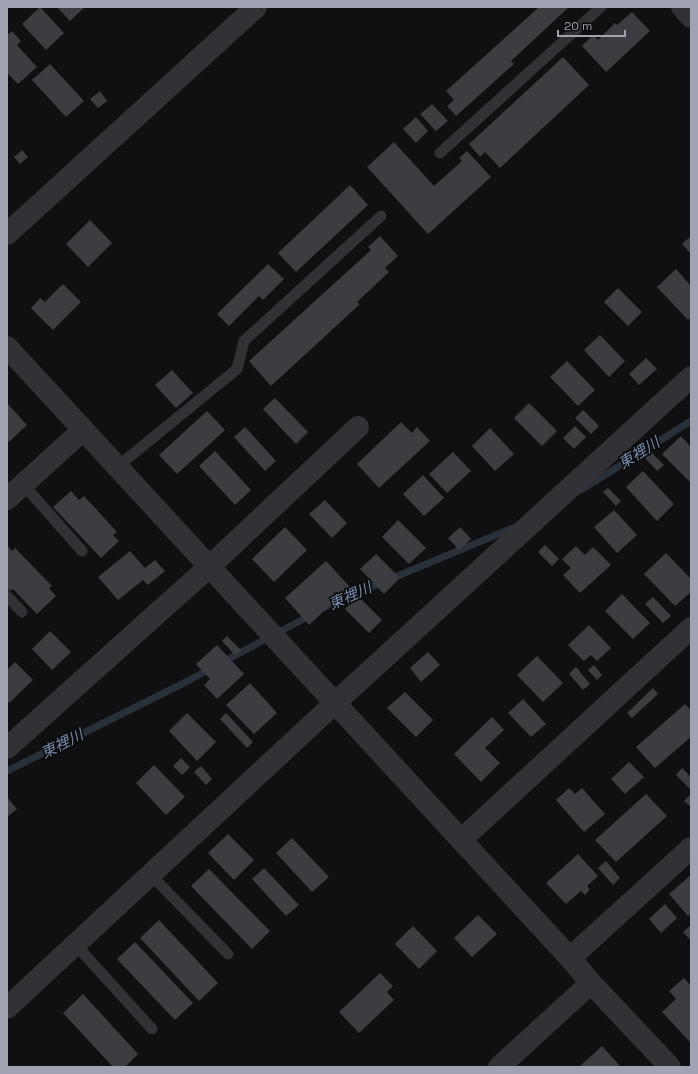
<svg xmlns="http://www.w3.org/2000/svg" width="698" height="1074" font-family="'Space Grotesk','Noto Sans JP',sans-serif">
  <rect width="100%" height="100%" fill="#100f11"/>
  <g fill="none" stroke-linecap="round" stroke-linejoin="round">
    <g stroke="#293039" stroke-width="7">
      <path d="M581 490 691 421"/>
      <path d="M325 607 333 603 515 527"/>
      <path d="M221 663 311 615"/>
      <path d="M7 771 182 684 212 668"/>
    </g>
  </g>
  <g fill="#3c3c41">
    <path d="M40 7 64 33 46 50 22 24Z"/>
    <path d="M57 7H85L70 21Z"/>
    <path d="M539 7H569L511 61 514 64 456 116 447 106 454 100 446 91Z"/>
    <path d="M632 12 650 31 606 72 582 46 593 35 598 40 615 23 617 25Z"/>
    <path d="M12 31 21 41 17 45 37 67 18 84 7 73V35Z"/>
    <path d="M563 57 589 85 500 168 485 152 480 157 469 144Z"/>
    <path d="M50 64 84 101 66 117 32 80Z"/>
    <path d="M100 91 107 101 98 108 90 99Z"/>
    <path d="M432 104 448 121 436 131 420 114Z"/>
    <path d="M416 117 428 131 416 143 403 129Z"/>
    <path d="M394 142 434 186 462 161 459 158 467 151 491 177 428 234 367 167Z"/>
    <path d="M22 150 28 157 20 164 14 157Z"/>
    <path d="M350 185 368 205 296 272 278 253Z"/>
    <path d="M90 220 112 243 88 267 66 244Z"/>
    <path d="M380 236 398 256 385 268 389 272 357 302 360 304 271 386 249 361 371 250 368 247Z"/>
    <path d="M691 236V254L682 244Z"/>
    <path d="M268 264 284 279 263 300 259 296 229 326 217 314Z"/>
    <path d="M676 269 691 286V317L688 320 657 287Z"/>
    <path d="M63 284 81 302 53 330 31 308 40 298 45 302Z"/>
    <path d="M618 288 642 312 628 326 604 302Z"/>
    <path d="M600 335 625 361 609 377 584 350Z"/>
    <path d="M646 358 657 369 639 385 629 374Z"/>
    <path d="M567 361 595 390 578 406 550 377Z"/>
    <path d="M172 370 193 393 176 408 155 385Z"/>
    <path d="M275 398 308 432 296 444 263 409Z"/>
    <path d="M7 403 27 425 9 442 7 439Z"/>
    <path d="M529 403 557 431 542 446 514 418Z"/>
    <path d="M583 410 599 426 591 434 575 418Z"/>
    <path d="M207 411 225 430 177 474 159 455Z"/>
    <path d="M401 422 412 433 417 427 430 441 379 488 357 464Z"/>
    <path d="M575 426 586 437 574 449 563 438Z"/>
    <path d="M245 427 276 461 265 471 234 437Z"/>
    <path d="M490 428 514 454 495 471 472 446Z"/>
    <path d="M681 436 691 447V483L662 454Z"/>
    <path d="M648 449 664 465 657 471 642 455Z"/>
    <path d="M215 451 251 490 235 505 199 466Z"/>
    <path d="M453 452 471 471 447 493 429 474Z"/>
    <path d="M643 471 674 504 657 521 626 487Z"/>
    <path d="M423 475 444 498 424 516 403 494Z"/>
    <path d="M608 488 621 501 616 506 603 492Z"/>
    <path d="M71 491 79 500 84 496 117 532 113 535 119 541 101 558 53 507Z"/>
    <path d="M325 500 347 523 332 538 309 514Z"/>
    <path d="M614 510 637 535 617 553 594 527Z"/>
    <path d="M398 520 426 548 409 564 382 537Z"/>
    <path d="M285 527 307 550 274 582 252 559Z"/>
    <path d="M460 527 471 539 459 550 448 538Z"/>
    <path d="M7 545 12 551 15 548 52 586 49 588 56 596 37 614 13 589 10 591 7 588Z"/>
    <path d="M545 545 559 559 552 566 538 552Z"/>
    <path d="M576 546 585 555 593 547 611 565 580 593 563 575 571 568 562 559Z"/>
    <path d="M130 551 145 568 155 560 165 571 148 585 143 580 118 600 98 577Z"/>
    <path d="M666 553 691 579V592L675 606 644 574Z"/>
    <path d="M376 554 400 578 384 594 360 569Z"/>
    <path d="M326 561 350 587 309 625 285 598Z"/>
    <path d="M622 594 650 623 633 639 605 611Z"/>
    <path d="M358 596 382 620 369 633 345 609Z"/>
    <path d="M653 597 671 616 663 623 645 604Z"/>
    <path d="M589 625 611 648 597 661 591 655 584 661 568 645Z"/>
    <path d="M50 631 71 652 52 670 32 649Z"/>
    <path d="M227 636 241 650 235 655 222 641Z"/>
    <path d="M217 645 244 674 217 699 204 685 210 679 196 664Z"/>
    <path d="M428 652 440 665 421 682 410 668Z"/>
    <path d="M537 656 563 683 543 702 517 675Z"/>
    <path d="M15 662 33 680 9 703 7 700V670Z"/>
    <path d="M594 665 602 675 597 680 588 670Z"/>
    <path d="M576 667 590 684 583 690 569 674Z"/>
    <path d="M250 683 277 713 254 734 226 705Z"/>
    <path d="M653 688 658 694 632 718 627 713Z"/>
    <path d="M405 692 433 720 416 737 387 708Z"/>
    <path d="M523 699 546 724 531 737 508 713Z"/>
    <path d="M685 704 691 710V737L655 768 636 747Z"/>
    <path d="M187 713 216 742 197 761 169 731Z"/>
    <path d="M226 713 253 742 247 748 220 719Z"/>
    <path d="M492 717 504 730 485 748 500 763 481 782 454 754Z"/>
    <path d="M181 758 190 767 182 775 173 766Z"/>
    <path d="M629 762 644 777 625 794 611 779Z"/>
    <path d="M154 765 185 797 166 815 136 783Z"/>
    <path d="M201 766 212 779 206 785 194 772Z"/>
    <path d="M682 768 691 777V790L676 775Z"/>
    <path d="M569 788 575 794 582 788 605 814 584 832 556 800Z"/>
    <path d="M646 794 667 816 616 862 595 840Z"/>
    <path d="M691 794V807L684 801Z"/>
    <path d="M7 797 17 809 7 817Z"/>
    <path d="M228 834 254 860 234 880 208 853Z"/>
    <path d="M292 838 329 877 312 892 276 853Z"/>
    <path d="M578 854 598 876 587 886 590 889 585 895 581 891 566 904 546 883Z"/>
    <path d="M606 861 620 878 613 885 598 868Z"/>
    <path d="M264 868 299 905 286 916 252 879Z"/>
    <path d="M209 869 270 931 252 949 191 886Z"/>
    <path d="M691 875V914L688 916 669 894Z"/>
    <path d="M665 904 677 918 661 933 649 919Z"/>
    <path d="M478 915 497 934 472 957 454 938Z"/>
    <path d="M159 920 218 983 199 1001 140 938Z"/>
    <path d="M691 925V941L683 932Z"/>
    <path d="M413 926 437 951 419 969 395 944Z"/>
    <path d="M135 942 193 1003 175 1020 117 959Z"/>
    <path d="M380 973 393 986 387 992 394 1000 359 1033 339 1012Z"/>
    <path d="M684 978 691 986V1043L662 1012 676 999 669 991Z"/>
    <path d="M83 994 138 1054 125 1067H113L63 1013Z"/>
    <path d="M602 1046 621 1067H579Z"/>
  </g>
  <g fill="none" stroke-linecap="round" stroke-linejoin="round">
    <g stroke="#313136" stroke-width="11">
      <path d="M440 153 601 7"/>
      <path d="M117 467 237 369 244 341 381 216"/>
      <path d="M23 484 82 551"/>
      <path d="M7 596 22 612"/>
      <path d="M150 874 228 954"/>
      <path d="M75 944 152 1029"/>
    </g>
    <g stroke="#313136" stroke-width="22">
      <path d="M682 7 691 17"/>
      <path d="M7 234 256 7"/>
      <path d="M7 347 570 958 591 983 670 1067"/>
      <path d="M7 499 83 430"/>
      <path d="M7 748 209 567 358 427"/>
      <path d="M461 840 691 628"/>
      <path d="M570 958 691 848"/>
      <path d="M7 1008 335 703 691 377"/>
      <path d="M499 1067 591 983"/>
    </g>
  </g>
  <g text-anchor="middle" stroke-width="3.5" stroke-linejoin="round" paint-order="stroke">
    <g font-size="15" font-style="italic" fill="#778bad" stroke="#0b0b0c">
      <text transform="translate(639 453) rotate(-32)" y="5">東裡川</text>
      <text transform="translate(350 596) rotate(-24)" y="5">東裡川</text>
      <text transform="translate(62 744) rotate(-27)" y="5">東裡川</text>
    </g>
  </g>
  <rect width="698" height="1074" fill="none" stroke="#a1a3b2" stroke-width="16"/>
  <path d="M558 30v6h67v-6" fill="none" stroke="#a1a3b2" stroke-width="2"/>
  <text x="564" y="30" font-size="12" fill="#a1a3b2" stroke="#0b0b0c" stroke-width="3" paint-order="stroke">20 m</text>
</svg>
